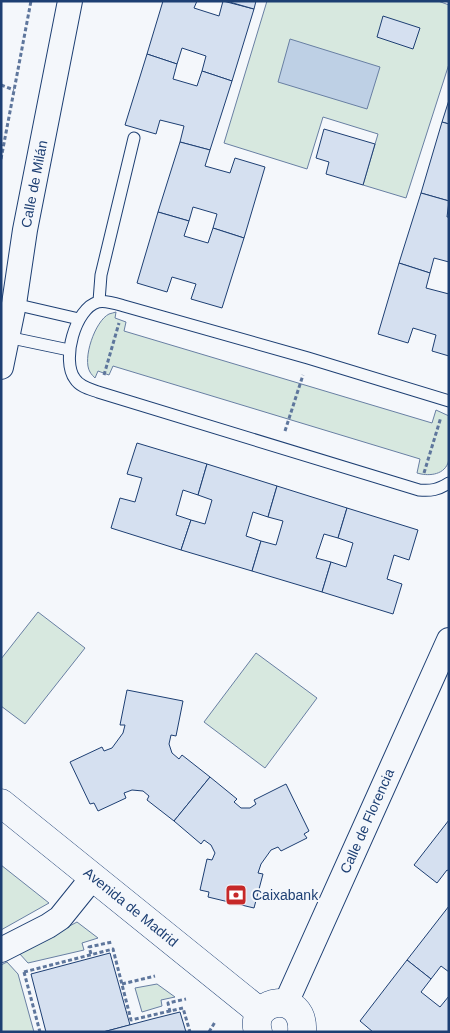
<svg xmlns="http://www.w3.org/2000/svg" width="450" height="1033" font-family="Helvetica,sans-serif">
  <rect width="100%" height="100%" fill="#f4f7fb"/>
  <g fill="#d7e8df" stroke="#687fa3">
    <path d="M267 1H438L449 5V64L406 198 363 185 378 134 323 117 307 169 224 143Z"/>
    <path d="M116 312 115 318 126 322 124 331 432 423 436 410 449 416C449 426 450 456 448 463 443 476 427 476 417 473L420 459 113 366 109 375 98 371 95 378C94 377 91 374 90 372 82 359 95 321 109 314 111 313 114 313 116 312Z"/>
    <path d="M38 612 85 648 25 724 1 706V659Z"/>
    <path d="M256 653 317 698 265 768 204 722Z"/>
    <path d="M1 865 49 903 1 930Z"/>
    <path d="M77 922 98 938 82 943 84 950 28 963 19 953Z"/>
    <path d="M7 962 18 974 34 1032H1V965Z"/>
    <path d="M157 984 175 997 161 1000 162 1006 142 1012 135 988Z"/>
  </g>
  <path fill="#bed0e5" stroke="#687fa3" d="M290 39 380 67 367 109 278 82Z"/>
  <g fill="#d5e0f0" stroke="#1d3f73">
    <path d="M163 1H197L194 8 219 16 223 1 254 9 232 81 202 71 206 56 182 48 177 64 147 54Z"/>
    <path d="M226 1H256L254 9Z"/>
    <path d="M383 16 420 28 413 49 377 37Z"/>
    <path d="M147 54 177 64 173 79 197 86 202 71 232 81 210 150 180 142 184 126 160 120 156 134 125 125Z"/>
    <path d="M449 100V124L442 122Z"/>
    <path d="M442 122 449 124V201L421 193Z"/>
    <path d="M324 129 375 144 363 185 326 174 329 162 316 158Z"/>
    <path d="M180 142 210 150 205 166 230 173 235 158 265 167 244 238 213 228 217 214 193 207 189 221 158 212Z"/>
    <path d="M421 193 449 201 447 217H449V262L434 258 430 273 399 263Z"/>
    <path d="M158 212 189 221 184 236 208 243 213 228 244 238 222 308 191 299 196 284 172 277 167 292 137 283Z"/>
    <path d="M399 263 430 273 426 288 449 294V356L432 351 436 335 413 328 408 343 378 334Z"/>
    <path d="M137 443 207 464 198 495 183 490 176 515 191 520 181 550 111 528 120 498 135 502 142 478 127 474Z"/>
    <path d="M207 464 277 486 268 517 253 512 246 536 261 541 252 571 181 550 191 520 205 524 212 500 198 495Z"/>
    <path d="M277 486 347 508 338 538 324 534 316 558 331 562 322 592 252 571 261 541 276 545 283 521 268 517Z"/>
    <path d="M347 508 418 530 409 560 394 555 387 579 402 584 393 614 322 592 331 562 346 567 353 543 338 538Z"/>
    <path d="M127 690 183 701 176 736 171 735 169 744 172 753 179 759 182 755 210 777 174 821 147 800 149 796 143 791 132 790 124 793 126 798 98 811 94 803 90 804 70 762 102 747 104 751 112 748 123 733 125 725H120Z"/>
    <path d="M210 777 237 799 234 802 241 808H250L256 804 254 800 286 784 309 831 304 834 307 838 281 851 278 847 271 850 261 864 258 873 263 874 254 908 208 897 209 892 200 890 207 859 212 860 215 853 211 845 204 840 201 844 174 821Z"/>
    <path d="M449 820V871L447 870 437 883 414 865Z"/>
    <path d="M449 906V972L441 966 431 979 407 960Z"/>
    <path d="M110 953 130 1025 103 1032H46L31 974Z"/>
    <path d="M407 960 431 979 421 992 440 1007 449 996V1032H373L360 1021Z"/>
    <path d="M180 1012 186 1032H103L152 1019Z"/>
  </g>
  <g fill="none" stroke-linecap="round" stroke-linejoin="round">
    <g stroke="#1d3f73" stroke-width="13">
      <g id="lane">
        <path d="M99 301 101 275 134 138"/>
        <path d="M14 304 79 319"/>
        <path d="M7 337 69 350"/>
        <path d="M449 401 308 358 124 306C117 304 105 300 98 302 75 308 61 361 75 379 80 387 90 389 98 392L419 490C431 491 438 490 449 483"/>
      </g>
    </g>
    <g stroke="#1d3f73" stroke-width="26">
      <g id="street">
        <path d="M1 367 14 304 25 230 70 1"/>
        <path d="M1 950 48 926 60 918 93 877"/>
        <path d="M286 1003 449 640"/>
      </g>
    </g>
    <g stroke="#1d3f73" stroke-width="29">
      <g id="secondary">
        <path d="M1 803 260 1012"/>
        <path d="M258 1032C248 998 305 989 302 1032"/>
      </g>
    </g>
    <g stroke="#5e769c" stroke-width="3" stroke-dasharray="4 2.5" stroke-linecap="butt">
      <path d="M1 85 14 90"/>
      <path d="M1 159 31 1"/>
      <path d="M104 375 119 323"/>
      <path d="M285 431 303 375"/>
      <path d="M424 473 441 417"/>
      <path d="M91 954 89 947 112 942"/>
      <path d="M24 972 113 949 131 1020 183 1008 190 1032"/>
      <path d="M24 972 40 1032"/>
      <path d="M122 984 155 976"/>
      <path d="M170 1012 168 1003 186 999"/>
      <path d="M209 1032 215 1022"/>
    </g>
    <use href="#lane" stroke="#f4f7fb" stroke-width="11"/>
    <use href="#street" stroke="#f4f7fb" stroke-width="24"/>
    <use href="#secondary" stroke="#f4f7fb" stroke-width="28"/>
  </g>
  <defs>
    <g id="bank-square" transform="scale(1.125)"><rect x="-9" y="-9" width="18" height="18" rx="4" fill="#c62828" stroke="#f4f7fb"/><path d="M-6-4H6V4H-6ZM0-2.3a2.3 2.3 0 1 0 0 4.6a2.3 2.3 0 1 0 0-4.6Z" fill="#fff"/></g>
  </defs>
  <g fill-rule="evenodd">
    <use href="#bank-square" x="236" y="895"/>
  </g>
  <g text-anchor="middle" stroke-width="4" stroke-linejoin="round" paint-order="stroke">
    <g font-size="14" fill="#1d3f73" stroke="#f4f7fb">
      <text transform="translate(34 184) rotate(-79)" y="5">Calle de Milán</text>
      <text transform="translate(367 821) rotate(-66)" y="5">Calle de Florencia</text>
      <text transform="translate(131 907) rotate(39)" y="5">Avenida de Madrid</text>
    </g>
    <g font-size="14" fill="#1d3f73" stroke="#f4f7fb" text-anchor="start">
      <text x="252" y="900">Caixabank</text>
    </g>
  </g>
  <rect width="450" height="1033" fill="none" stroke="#1d3f73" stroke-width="5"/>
</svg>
